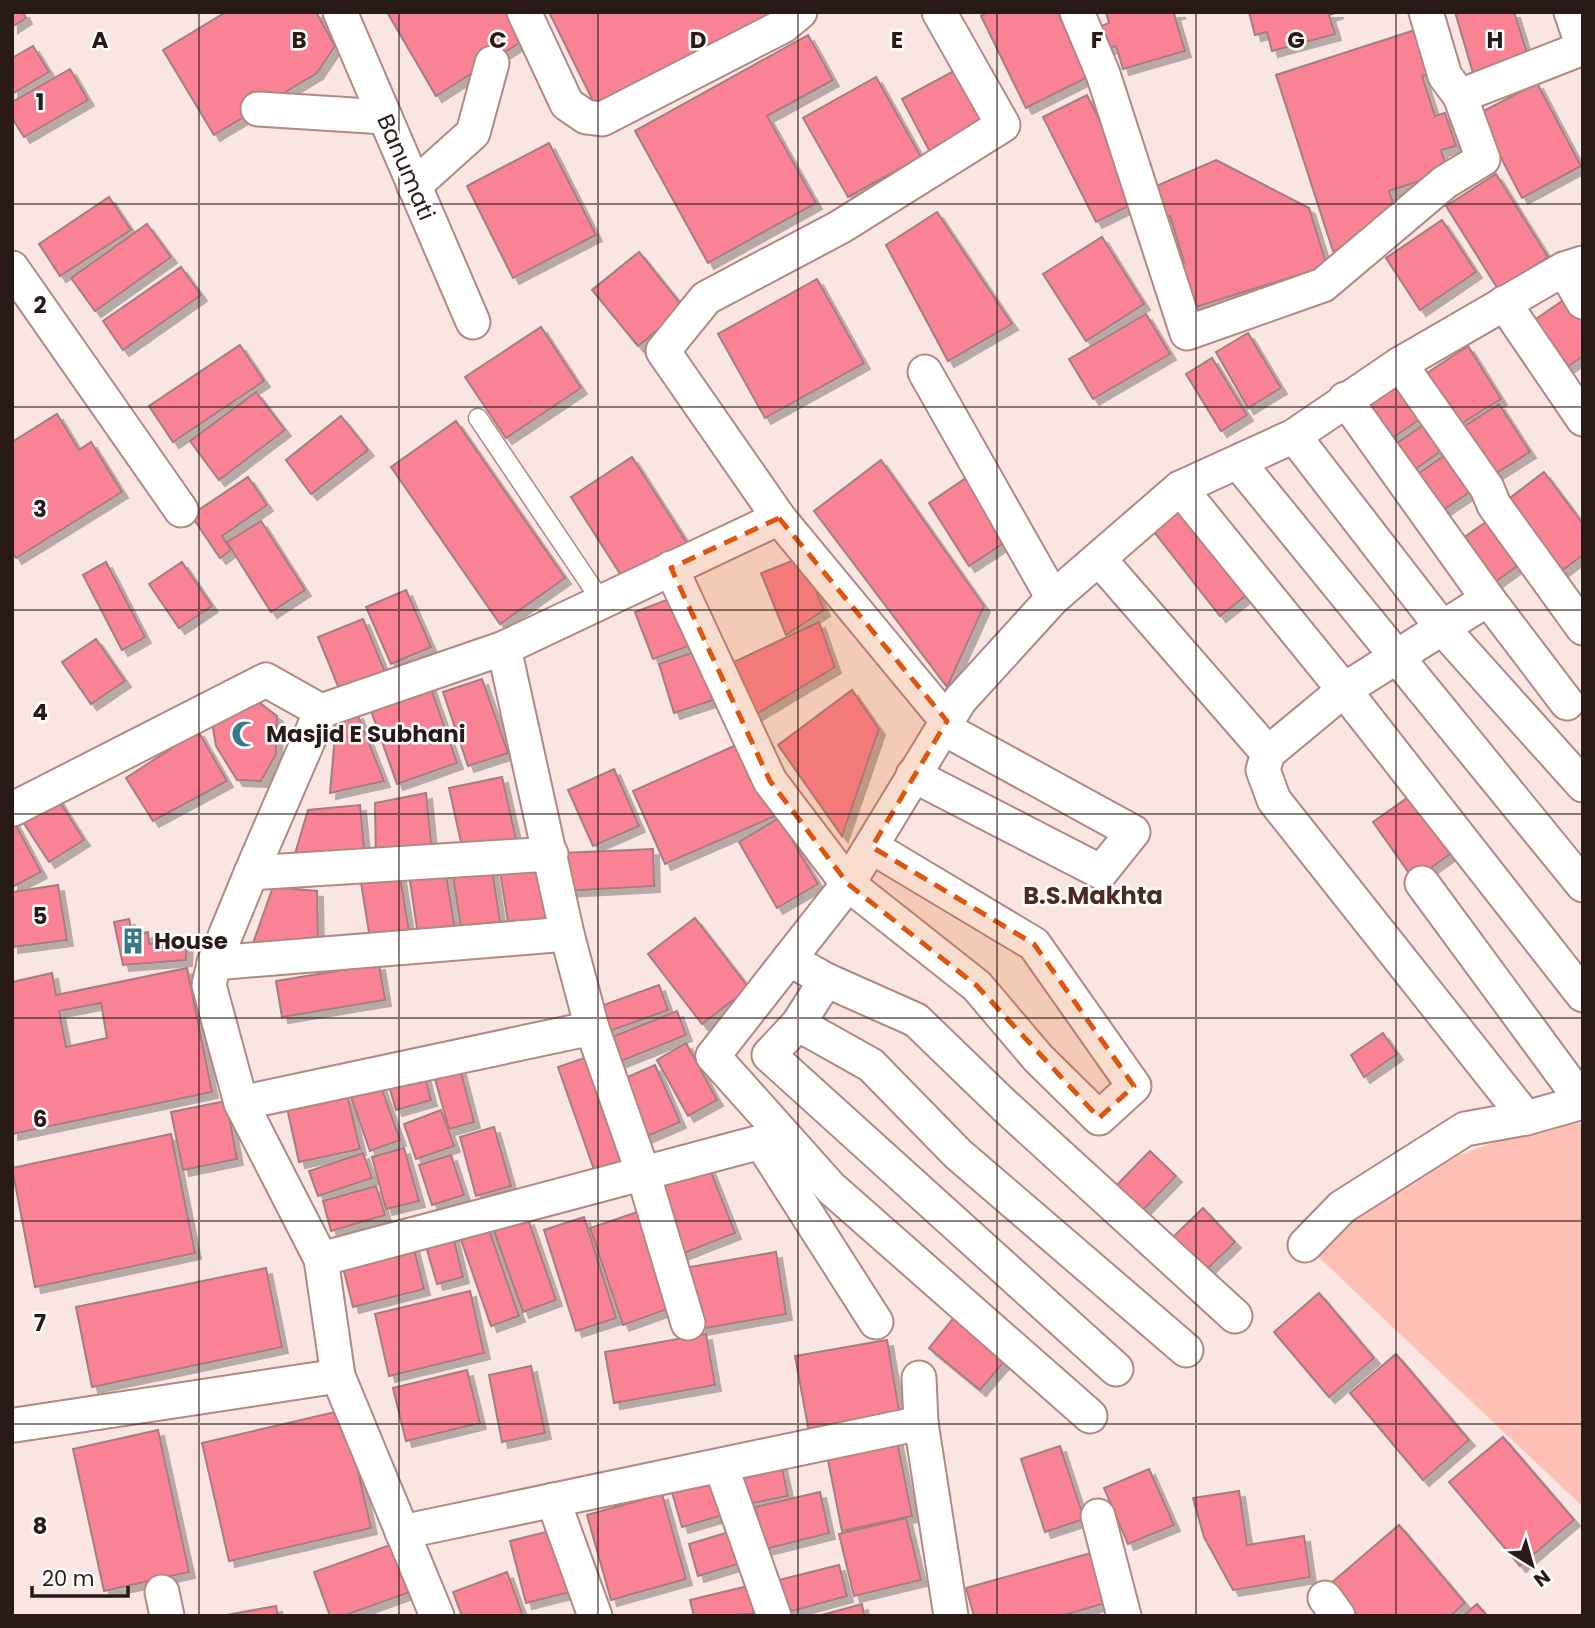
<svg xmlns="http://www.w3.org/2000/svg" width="1595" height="1628" font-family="Poppins,sans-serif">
  <defs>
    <filter id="shadow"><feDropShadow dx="6" dy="6" stdDeviation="0" flood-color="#0004"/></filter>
  </defs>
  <rect width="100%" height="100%" fill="#f9e6e2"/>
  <path fill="#fec0b4" d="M1583 1123V1507L1312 1251 1340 1232 1377 1196 1441 1162 1524 1131Z"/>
  <g fill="#f98395" stroke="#a57c80" stroke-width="2" fill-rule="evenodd" filter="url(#shadow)">
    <path d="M12 12H23L26 18 12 27Z"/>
    <path d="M226 12H316L335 46 317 73 214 135 163 50Z"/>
    <path d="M387 12H511L524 40 436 96Z"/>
    <path d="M549 12H786L596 107Z"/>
    <path d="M988 12H1057L1088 77 1026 108 981 16Z"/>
    <path d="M1106 12H1180L1174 14 1185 51 1123 69 1116 46 1105 49 1099 27 1109 23Z"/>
    <path d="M1249 12H1338L1329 15 1335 34 1272 51 1267 32 1255 35Z"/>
    <path d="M1455 12H1514L1528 56 1473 73Z"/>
    <path d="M1418 29 1432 73 1422 76 1435 116 1445 113 1456 146 1441 150 1448 172 1389 191 1398 218 1374 238 1333 251 1276 75Z"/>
    <path d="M808 35 833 80 767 116 816 203 708 263 635 131Z"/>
    <path d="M33 46 49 72 12 94V58Z"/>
    <path d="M961 67 989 120 930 152 902 99Z"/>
    <path d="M70 69 88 100 24 137 12 118V102Z"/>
    <path d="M876 77 921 157 848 197 803 118Z"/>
    <path d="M1537 83 1581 166 1522 198 1478 114Z"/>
    <path d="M1087 95 1139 201 1096 222 1043 117Z"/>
    <path d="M549 143 596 235 513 278 467 186Z"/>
    <path d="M1216 160 1309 208 1327 266 1186 310 1172 265 1184 262 1170 216 1156 221 1147 190Z"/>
    <path d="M1496 174 1548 257 1498 289 1446 206Z"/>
    <path d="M109 197 131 230 60 276 39 244Z"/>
    <path d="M937 212 1012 324 948 361 886 245Z"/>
    <path d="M1442 220 1476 272 1420 310 1386 258Z"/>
    <path d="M147 224 171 257 95 311 71 278Z"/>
    <path d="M1102 237 1144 304 1086 341 1043 274Z"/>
    <path d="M639 252 684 308 638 346 592 290Z"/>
    <path d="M181 267 201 295 123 350 103 321Z"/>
    <path d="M817 279 864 363 765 418 718 334Z"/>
    <path d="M1568 297 1583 319V356L1556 375 1523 328Z"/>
    <path d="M1146 314 1170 354 1093 399 1069 359Z"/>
    <path d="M541 327 581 388 506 438 465 377Z"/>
    <path d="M1248 333 1281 388 1248 408 1216 352Z"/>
    <path d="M240 345 264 381 173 442 149 406Z"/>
    <path d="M1468 346 1501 399 1448 432 1415 381Z"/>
    <path d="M1212 358 1247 415 1221 431 1186 374Z"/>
    <path d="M1404 378 1429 413 1388 441 1363 407Z"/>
    <path d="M256 392 285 430 219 480 190 441Z"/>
    <path d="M1499 404 1530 452 1484 481 1454 433Z"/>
    <path d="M57 414 79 450 91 442 122 492 16 558 12 552V442Z"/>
    <path d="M341 416 368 450 311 494 286 460Z"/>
    <path d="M456 421 565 578 500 624 391 467Z"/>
    <path d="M1429 421 1447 447 1408 474 1390 448Z"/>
    <path d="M1455 448 1480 485 1433 517 1408 481Z"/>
    <path d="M632 457 689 546 628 586 571 497Z"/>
    <path d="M881 460 984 606 947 687 814 511Z"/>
    <path d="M1544 472 1583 524V555L1552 578 1498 507Z"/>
    <path d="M248 477 267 505 222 536 231 550 220 558 191 515Z"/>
    <path d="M966 478 1007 541 969 566 929 503Z"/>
    <path d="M1184 502 1253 590 1220 616 1151 528Z"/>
    <path d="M1496 515 1527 559 1487 588 1456 543Z"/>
    <path d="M261 521 305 590 271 612 227 542Z"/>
    <path d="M802 557 824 610 786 635 761 573Z"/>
    <path d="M106 562 145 637 122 650 83 575Z"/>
    <path d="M182 562 212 606 179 628 149 584Z"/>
    <path d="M406 590 431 647 391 664 366 607Z"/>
    <path d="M677 596 694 644 653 659 635 612Z"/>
    <path d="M363 619 385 672 340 691 318 637Z"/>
    <path d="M819 622 835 667 750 718 732 663Z"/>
    <path d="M96 639 125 681 91 704 62 662Z"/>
    <path d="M700 650 716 699 674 713 659 664Z"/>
    <path d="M482 679 508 753 468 766 443 692Z"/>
    <path d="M428 680 457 763 397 784 368 702Z"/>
    <path d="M852 690 879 729 842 836 778 745Z"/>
    <path d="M256 700 277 716 276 754 261 781 237 780 216 746 212 722Z"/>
    <path d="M357 713 384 781 330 793 336 723Z"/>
    <path d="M198 731 227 781 153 821 126 778Z"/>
    <path d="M743 742 775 816 665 864 633 791Z"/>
    <path d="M614 769 639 826 593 846 568 790Z"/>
    <path d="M502 777 516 839 463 851 449 788Z"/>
    <path d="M1417 791 1457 849 1414 880 1373 822Z"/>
    <path d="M426 793 432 852 376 859 375 803Z"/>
    <path d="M58 799 84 840 49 862 23 822Z"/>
    <path d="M360 805 365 858 292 864 308 810Z"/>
    <path d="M12 818 41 872 12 887Z"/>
    <path d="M779 818 818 884 777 908 739 842Z"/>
    <path d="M653 849 654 886 563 891 561 853Z"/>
    <path d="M491 863 501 928 462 934 452 869Z"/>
    <path d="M540 866 550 927 510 934 500 872Z"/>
    <path d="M445 868 456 936 419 942 409 874Z"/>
    <path d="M399 870 410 938 371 945 360 876Z"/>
    <path d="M58 885 67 940 12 947V892Z"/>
    <path d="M273 887 317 891 318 946H252Z"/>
    <path d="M695 918 749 988 702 1024 648 954Z"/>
    <path d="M129 919 133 935 148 932 149 944 187 938 186 960 123 965 114 922Z"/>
    <path d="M379 964 385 1000 282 1017 276 981Z"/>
    <path d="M187 968 212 1092 12 1134V982L52 973 56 995ZM101 1003 107 1038 66 1047 59 1011Z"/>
    <path d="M659 985 668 1010 607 1032 598 1007Z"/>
    <path d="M677 1011 686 1035 611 1065 602 1041Z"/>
    <path d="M1383 1033 1397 1054 1364 1077 1351 1055Z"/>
    <path d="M686 1043 717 1100 688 1116 657 1060Z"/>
    <path d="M593 1055 632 1169 598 1181 558 1067Z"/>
    <path d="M458 1061 474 1122 449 1129 432 1068Z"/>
    <path d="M655 1065 680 1122 641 1139 616 1082Z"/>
    <path d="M423 1069 431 1100 396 1110 387 1079Z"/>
    <path d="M380 1084 400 1140 370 1151 350 1094Z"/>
    <path d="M347 1094 360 1149 299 1162 287 1108Z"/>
    <path d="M226 1101 237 1159 183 1170 171 1112Z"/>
    <path d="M441 1110 454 1146 416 1159 404 1124Z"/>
    <path d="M494 1127 511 1186 476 1196 460 1137Z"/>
    <path d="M171 1134 195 1253 35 1287 12 1168Z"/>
    <path d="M404 1148 419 1201 386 1209 372 1157Z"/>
    <path d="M1150 1151 1176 1176 1136 1217 1110 1192Z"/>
    <path d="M363 1153 372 1178 318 1196 309 1171Z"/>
    <path d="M451 1155 464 1195 432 1205 419 1165Z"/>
    <path d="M707 1162 735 1233 679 1255 651 1184Z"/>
    <path d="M376 1186 385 1215 331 1231 323 1201Z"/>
    <path d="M1203 1208 1235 1242 1201 1275 1168 1242Z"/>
    <path d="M640 1211 673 1307 623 1325 590 1228Z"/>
    <path d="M584 1217 616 1318 576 1331 544 1230Z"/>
    <path d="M528 1219 556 1300 523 1312 494 1231Z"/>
    <path d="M487 1224 519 1316 491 1326 459 1234Z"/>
    <path d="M451 1228 463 1277 437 1284 423 1236Z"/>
    <path d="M412 1241 424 1289 353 1307 341 1259Z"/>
    <path d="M776 1252 786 1314 700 1329 690 1267Z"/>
    <path d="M266 1268 282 1347 92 1387 76 1307Z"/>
    <path d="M470 1291 484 1353 389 1376 375 1314Z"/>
    <path d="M1319 1293 1374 1358 1329 1397 1274 1332Z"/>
    <path d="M961 1309 1013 1351 980 1390 929 1348Z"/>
    <path d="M706 1334 715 1385 614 1403 605 1352Z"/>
    <path d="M887 1340 900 1416 809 1432 795 1356Z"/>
    <path d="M1396 1354 1469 1440 1423 1480 1350 1393Z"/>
    <path d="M531 1366 545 1433 502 1442 489 1375Z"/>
    <path d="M467 1370 480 1423 406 1441 393 1388Z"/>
    <path d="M344 1410 371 1528 229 1561 202 1443Z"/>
    <path d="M158 1430 189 1572 104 1591 73 1449Z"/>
    <path d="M895 1431 912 1516 842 1531 825 1445Z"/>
    <path d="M1503 1437 1574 1520 1520 1566 1449 1482Z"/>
    <path d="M1060 1446 1084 1519 1045 1532 1021 1459Z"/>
    <path d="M780 1459 788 1496 748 1504 741 1467Z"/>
    <path d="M1149 1469 1174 1525 1128 1544 1104 1488Z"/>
    <path d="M719 1475 730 1513 682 1527 671 1489Z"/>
    <path d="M1239 1491 1247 1545 1304 1536 1310 1577 1233 1590 1204 1537 1193 1498Z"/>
    <path d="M820 1492 829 1533 765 1549 755 1507Z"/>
    <path d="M662 1494 686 1579 611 1600 587 1515Z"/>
    <path d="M906 1518 921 1580 854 1596 839 1534Z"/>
    <path d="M1399 1525 1465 1603 1450 1616H1357L1330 1584Z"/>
    <path d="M562 1528 578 1590 526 1603 510 1541Z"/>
    <path d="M739 1529 748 1561 698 1576 689 1544Z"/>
    <path d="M393 1544 410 1592 343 1616H330L314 1572Z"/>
    <path d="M1098 1551 1112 1601 1061 1616H974L966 1588Z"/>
    <path d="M839 1565 847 1596 788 1612 779 1580Z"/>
    <path d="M507 1572 523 1616H462L453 1592Z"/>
    <path d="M748 1586 754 1614 694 1616 690 1600Z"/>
    <path d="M862 1604 864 1616H818Z"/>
    <path d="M1477 1604 1487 1616H1463Z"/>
    <path d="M276 1606 278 1616H221Z"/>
  </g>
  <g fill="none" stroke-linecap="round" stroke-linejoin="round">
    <g stroke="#b28880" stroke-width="21">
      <path id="service" d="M478 418 602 602"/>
    </g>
    <g stroke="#b28880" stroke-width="37">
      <g id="minor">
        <path d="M340 12 473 322"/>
        <path d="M524 12 567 104 586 117 602 119 783 26 800 12"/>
        <path d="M1077 12 1103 74 1187 333 1323 285 1445 182 1483 159 1460 96 1583 48"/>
        <path d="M1426 12 1445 76 1460 96"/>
        <path d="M1571 12 1583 47"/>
        <path d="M258 109 385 117"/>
        <path d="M414 186 473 133 492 63"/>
        <path d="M12 268 181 510"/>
        <path d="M1564 269 1583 302"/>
        <path d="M1504 303 1583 419"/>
        <path d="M1400 364 1487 488 1494 505 1583 628"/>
        <path d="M925 372 1053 598"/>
        <path d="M1345 399 1488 599 1344 690 1268 753 1263 770 1274 800 1526 1118"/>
        <path d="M1294 436 1444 630 1583 785"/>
        <path d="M1238 462 1583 885"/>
        <path d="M1180 488 1344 690 1583 995"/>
        <path d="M779 518 663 351 706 298 840 227 1003 125 939 12"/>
        <path d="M1099 559 1268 753"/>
        <path d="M671 568 770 781 848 884 977 986 1038 1058 1099 1118 1134 1086 1034 944 872 847"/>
        <path d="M1488 599 1567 703"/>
        <path d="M504 648 567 934 592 1028 643 1173 688 1323"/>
        <path d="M913 775 1101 872 1133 832 943 728"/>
        <path d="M13 809 266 680 321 711"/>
        <path d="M251 873 551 854"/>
        <path d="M789 959 826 980 916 1020 1005 1106 1235 1316"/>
        <path d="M214 963 567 934"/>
        <path d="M826 980 798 1024 769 1055 1116 1369"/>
        <path d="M798 1024 871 1065 958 1154 1186 1350"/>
        <path d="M713 1056 848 884 960 700 1053 598 1180 488 1294 436 1400 364 1564 269 1583 263"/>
        <path d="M713 1056 831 1188 1090 1416"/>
        <path d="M241 1103 592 1028"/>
        <path d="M1305 1245 1342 1207 1465 1129 1526 1118 1583 1102 1422 883"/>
        <path d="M321 1259 761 1142 876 1322"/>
        <path d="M919 1378 921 1423 951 1616"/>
        <path d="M15 1425 338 1376"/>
        <path d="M721 1466 774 1616"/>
        <path d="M553 1500 595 1616"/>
        <path d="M1098 1516 1124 1616"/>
        <path d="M402 1532 921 1423"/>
        <path d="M162 1592 167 1616"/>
        <path d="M1325 1598 1338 1616"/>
        <path d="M437 1616 338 1376 321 1259 241 1103 209 985 214 963 251 873 321 711 504 648 779 518 947 721"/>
      </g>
    </g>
    <use href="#service" stroke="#fff" stroke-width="18"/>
    <use href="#minor" stroke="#fff" stroke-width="33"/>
  </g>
  <path fill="#de560d" fill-opacity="0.2" stroke="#de560d" stroke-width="5" stroke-dasharray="14 9" stroke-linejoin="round" d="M779 518 947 721 872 847 1034 944 1134 1086 1099 1118 977 986 848 884 770 781 671 568Z"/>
  <path fill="none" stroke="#2a1a17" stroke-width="2" stroke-opacity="0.55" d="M199 12V1616M399 12V1616M598 12V1616M798 12V1616M997 12V1616M1196 12V1616M1396 12V1616M12 204H1583M12 407H1583M12 610H1583M12 814H1583M12 1018H1583M12 1221H1583M12 1424H1583"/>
  <defs>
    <g id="mosque-bare" transform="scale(2.1)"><path d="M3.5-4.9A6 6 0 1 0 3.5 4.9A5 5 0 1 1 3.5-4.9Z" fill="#347a87" stroke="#fff" stroke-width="2.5" paint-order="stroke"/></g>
    <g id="building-bare" transform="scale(2.1)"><path d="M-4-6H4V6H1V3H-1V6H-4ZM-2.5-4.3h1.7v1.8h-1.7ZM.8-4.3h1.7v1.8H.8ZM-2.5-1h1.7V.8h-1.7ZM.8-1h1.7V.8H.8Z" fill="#347a87" stroke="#fff" stroke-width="2.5" paint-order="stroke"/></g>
  </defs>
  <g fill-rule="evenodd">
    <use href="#mosque-bare" x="245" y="734"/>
    <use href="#building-bare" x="133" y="941"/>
  </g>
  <g text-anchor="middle" stroke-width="5" stroke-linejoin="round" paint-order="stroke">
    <g font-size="23" fill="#2a1a17" stroke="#fff">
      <text transform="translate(406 167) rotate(67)" y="8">Banumati</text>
    </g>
    <g font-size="23" font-weight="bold" fill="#2a1a17" stroke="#fff" text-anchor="start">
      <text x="266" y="742">Masjid E Subhani</text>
      <text x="154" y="949">House</text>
    </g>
    <g font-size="24" font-weight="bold" fill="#4c2923" stroke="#fff">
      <text x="1093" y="904">B.S.Makhta</text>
    </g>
  </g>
  <g font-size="23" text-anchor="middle" font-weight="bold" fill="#2a1a17" stroke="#fff" stroke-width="5" stroke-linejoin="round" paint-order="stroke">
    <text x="100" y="48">A</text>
    <text x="299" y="48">B</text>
    <text x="498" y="48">C</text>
    <text x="698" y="48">D</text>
    <text x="897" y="48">E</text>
    <text x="1097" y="48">F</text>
    <text x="1296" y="48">G</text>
    <text x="1495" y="48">H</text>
    <text x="40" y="110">1</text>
    <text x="40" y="313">2</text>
    <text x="40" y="517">3</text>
    <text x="40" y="720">4</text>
    <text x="40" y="924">5</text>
    <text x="40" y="1127">6</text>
    <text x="40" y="1331">7</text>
    <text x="40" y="1534">8</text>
  </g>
  <rect width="1595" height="1628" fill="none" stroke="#2a1a17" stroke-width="28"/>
  <g transform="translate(1532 1565) rotate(143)" stroke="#ffffff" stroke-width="5" paint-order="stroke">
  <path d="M0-5L12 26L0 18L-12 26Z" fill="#2a1a17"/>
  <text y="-10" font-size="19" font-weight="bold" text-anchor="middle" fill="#2a1a17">N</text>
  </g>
  <path d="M32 1586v10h96v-10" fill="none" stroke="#2a1a17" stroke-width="3.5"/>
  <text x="42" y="1586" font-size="21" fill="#2a1a17" stroke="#ffffff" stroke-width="5" paint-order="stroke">20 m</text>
</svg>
